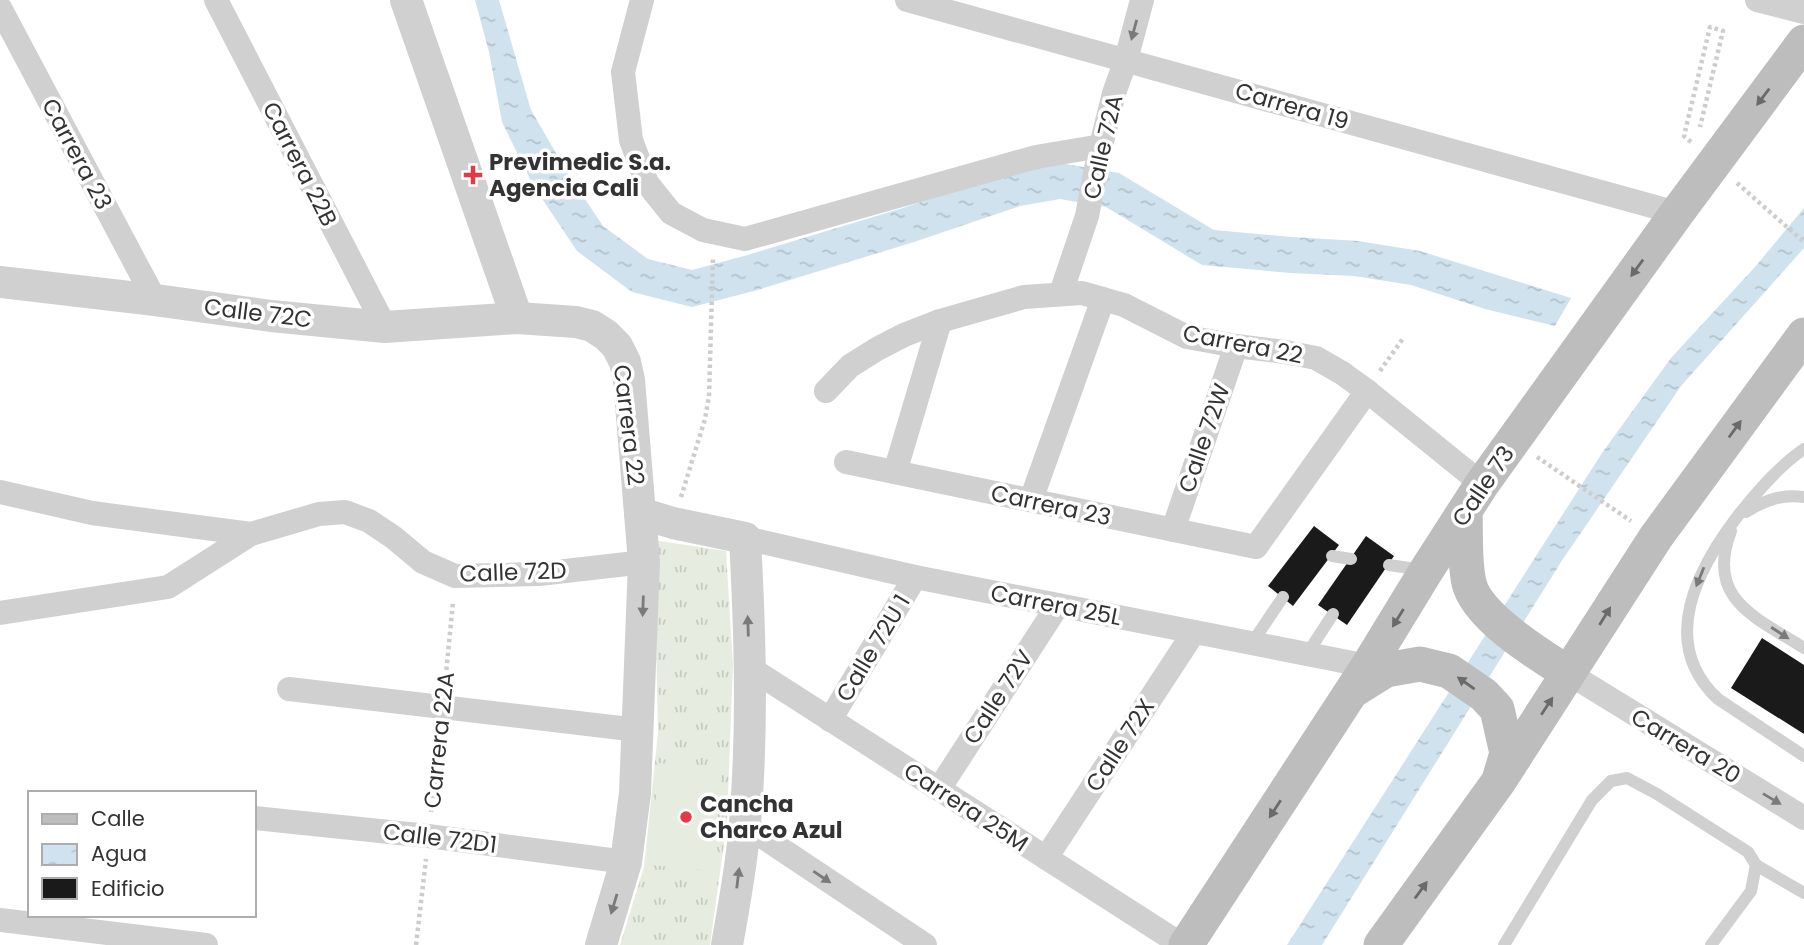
<svg xmlns="http://www.w3.org/2000/svg" width="1804" height="945" font-family="Poppins,sans-serif">
  <defs>
    <pattern id="grass-tufts" width="24" height="20" patternUnits="userSpaceOnUse" patternTransform="scale(1.75)"><rect width="24" height="20" fill="#e6ecdf"/><path d="M3 7l-1-3M5 7V3M7 7l1-3M15 17l-1-3M17 17v-4M19 17l1-3" fill="none" stroke="#c6cbc0"/></pattern>
    <pattern id="water-ripples" width="26" height="14" patternUnits="userSpaceOnUse" patternTransform="scale(1.75)"><rect width="26" height="14" fill="#cfe2ee"/><path d="M2 4q2-2 4 0t4 0M15 11q2-2 4 0t4 0" fill="none" stroke="#b2c2cd"/></pattern>
  </defs>
  <rect width="100%" height="100%" fill="#fff"/>
  <path fill="url(#grass-tufts)" d="M654 540 726 551 733 665 727 822 710 945H620L644 867 658 733Z"/>
  <path fill="#e6ecdf" d="M659 763 721 769 714 871 650 865Z"/>
  <g fill="url(#water-ripples)">
    <path d="M475 0H499L531 110 567 172 603 226 648 259 692 270 744 256 903 208 1011 171 1059 163 1119 173 1214 230 1292 237 1358 241 1420 251 1571 298 1555 326 1485 309 1411 285 1354 276 1290 273 1202 265 1106 207 1060 199 1020 206 914 242 754 291 692 307 632 292 577 251 533 185 502 122 489 52Z"/>
    <path d="M1804 208V248L1681 386 1561 562 1322 945H1287L1602 453 1671 358 1755 267Z"/>
  </g>
  <g fill="#1a1a1a">
    <path d="M1314 526 1339 545 1293 606 1268 586Z"/>
    <path d="M1366 536 1394 556 1347 625 1318 605Z"/>
    <path d="M1762 638 1804 665V734L1731 688Z"/>
  </g>
  <g fill="none" stroke-linecap="round" stroke-linejoin="round">
    <g stroke="#cdcdcd" stroke-width="4.5" stroke-dasharray="3.5 3.5" stroke-linecap="butt">
      <path d="M1691 142 1684 136 1710 27 1723 31 1700 127"/>
      <path d="M1737 183 1804 242"/>
      <path d="M1380 371 1404 337"/>
      <path d="M1537 457 1631 521"/>
      <path d="M681 497 705 419 709 396 713 258"/>
      <path d="M445 684 453 602"/>
      <path d="M431 812 441 731"/>
      <path d="M416 945 426 859"/>
    </g>
    <g stroke="#d0d0d0" stroke-width="12">
      <path d="M1804 449C1779 466 1759 490 1740 513 1698 567 1657 642 1718 699L1804 756"/>
      <path d="M1746 512C1765 500 1782 494 1804 497"/>
      <path d="M1731 531C1705 599 1755 617 1804 648"/>
      <path d="M1332 556 1351 559"/>
      <path d="M1389 565 1423 570"/>
      <path d="M1252 643 1283 597"/>
      <path d="M1307 654 1333 614"/>
      <path d="M1756 865 1804 893"/>
      <path d="M1504 945 1592 800 1611 781 1627 778 1657 794 1748 852 1756 865 1751 891 1711 945"/>
    </g>
    <g stroke="#d0d0d0" stroke-width="24">
      <path d="M216 0 385 327"/>
      <path d="M642 0 623 72 631 140 647 183 671 213 703 230 745 239 1036 157 1101 146"/>
      <path d="M907 0 1677 213"/>
      <path d="M1757 0 1804 12"/>
      <path d="M0 8 155 300"/>
      <path d="M1061 293 1087 216 1098 158 1114 93 1126 60 1142 0"/>
      <path d="M826 391 850 366 877 349 904 335 940 321 1024 297 1082 293 1124 305 1187 337 1236 346 1285 352 1316 358 1342 373 1367 391 1482 484"/>
      <path d="M846 462 1256 547 1367 391"/>
      <path d="M895 472 940 321"/>
      <path d="M0 492 92 513 251 534"/>
      <path d="M1031 500 1103 299"/>
      <path d="M1173 530 1236 346"/>
      <path d="M745 538 915 577 1368 666"/>
      <path d="M0 613 168 587 251 534 319 514 345 512 369 521 393 537 423 562 455 576 539 574 644 562"/>
      <path d="M750 668 1182 945"/>
      <path d="M1568 673 1804 818"/>
      <path d="M289 689 638 730"/>
      <path d="M830 720 915 577"/>
      <path d="M939 789 1058 605"/>
      <path d="M254 818 428 836 626 862"/>
      <path d="M745 825 925 945"/>
      <path d="M1046 858 1194 632"/>
      <path d="M0 920 206 945"/>
    </g>
    <g stroke="#d0d0d0" stroke-width="32">
      <path d="M406 0 517 318"/>
      <path d="M0 282 155 300 271 316 385 327 517 318 576 322 592 326 606 335 617 346 625 362 629 380 644 562 635 793 626 862 601 945"/>
      <path d="M640 513 673 523 745 538C750 633 753 728 745 823 742 864 734 905 727 945"/>
    </g>
    <g stroke="#bdbdbd" stroke-width="35">
      <path d="M1465 512C1466 535 1464 560 1469 583 1477 617 1540 655 1568 673"/>
      <path d="M1354 690 1386 670 1420 664 1449 671 1484 695 1497 709 1507 753 1500 777"/>
      <path d="M1186 945 1368 666 1426 571 1482 484 1677 213 1804 42"/>
      <path d="M1381 945 1499 781 1656 537 1804 335"/>
    </g>
  </g>
  <defs><path id="oneway-solid" d="M-6-.8H1V-3.2L6.5 0L1 3.2V.8H-6Z" transform="scale(1.75)"/></defs>
  <g fill="#7a7a7a">
    <use href="#oneway-solid" transform="translate(1134 30) rotate(105)"/>
    <use href="#oneway-solid" transform="translate(1700 577) rotate(112)"/>
    <use href="#oneway-solid" transform="translate(643 606) rotate(92)"/>
    <use href="#oneway-solid" transform="translate(748 626) rotate(-92)"/>
    <use href="#oneway-solid" transform="translate(1780 633) rotate(33)"/>
    <use href="#oneway-solid" transform="translate(1772 799) rotate(31)"/>
    <use href="#oneway-solid" transform="translate(822 877) rotate(34)"/>
    <use href="#oneway-solid" transform="translate(738 878) rotate(-83)"/>
    <use href="#oneway-solid" transform="translate(614 904) rotate(107)"/>
  </g>
  <g fill="#6a6a6a">
    <use href="#oneway-solid" transform="translate(1763 97) rotate(127)"/>
    <use href="#oneway-solid" transform="translate(1637 268) rotate(126)"/>
    <use href="#oneway-solid" transform="translate(1735 429) rotate(-54)"/>
    <use href="#oneway-solid" transform="translate(1605 616) rotate(-58)"/>
    <use href="#oneway-solid" transform="translate(1398 618) rotate(122)"/>
    <use href="#oneway-solid" transform="translate(1466 683) rotate(-145)"/>
    <use href="#oneway-solid" transform="translate(1547 706) rotate(-57)"/>
    <use href="#oneway-solid" transform="translate(1275 809) rotate(123)"/>
    <use href="#oneway-solid" transform="translate(1421 890) rotate(-54)"/>
  </g>
  <g fill="#e63946" stroke="#fff" stroke-width="2.5">
    <path d="M469.5 164.5h7v7h7v7h-7v7h-7v-7h-7v-7h7z"/>
    <circle cx="686" cy="817" r="7"/>
  </g>
  <g text-anchor="middle" stroke-width="7" stroke-linejoin="round" paint-order="stroke">
    <g font-size="23" fill="#333" stroke="#fff">
      <text transform="translate(1292 106) rotate(16)" y="8">Carrera 19</text>
      <text transform="translate(1103 147) rotate(-77)" y="8">Calle 72A</text>
      <text transform="translate(77 154) rotate(62)" y="8">Carrera 23</text>
      <text transform="translate(300 164) rotate(63)" y="8">Carrera 22B</text>
      <text transform="translate(258 313) rotate(7)" y="8">Calle 72C</text>
      <text transform="translate(1243 344) rotate(11)" y="8">Carrera 22</text>
      <text transform="translate(629 425) rotate(83)" y="8">Carrera 22</text>
      <text transform="translate(1204 438) rotate(-71)" y="8">Calle 72W</text>
      <text transform="translate(1483 486) rotate(-56)" y="8">Calle 73</text>
      <text transform="translate(1051 505) rotate(12)" y="8">Carrera 23</text>
      <text transform="translate(513 572) rotate(-2)" y="8">Calle 72D</text>
      <text transform="translate(1056 605) rotate(11)" y="8">Carrera 25L</text>
      <text transform="translate(873 648) rotate(-59)" y="8">Calle 72U 1</text>
      <text transform="translate(998 697) rotate(-57)" y="8">Calle 72V</text>
      <text transform="translate(439 740) rotate(-84)" y="8">Carrera 22A</text>
      <text transform="translate(1120 745) rotate(-57)" y="8">Calle 72X</text>
      <text transform="translate(1686 746) rotate(31)" y="8">Carrera 20</text>
      <text transform="translate(966 807) rotate(33)" y="8">Carrera 25M</text>
      <text transform="translate(440 838) rotate(7)" y="8">Calle 72D1</text>
    </g>
    <g font-size="23" font-weight="bold" fill="#333" stroke="#fff" text-anchor="start">
      <text x="489" y="170">Previmedic S.a.<tspan x="489" dy="26">Agencia Cali</tspan></text>
      <text x="700" y="812">Cancha<tspan x="700" dy="26">Charco Azul</tspan></text>
    </g>
  </g>
  <rect x="28" y="791" width="228" height="126" fill="#ffffff" stroke="#adadad" stroke-width="2"/>
  <rect x="42" y="814" width="35" height="10" fill="#bdbdbd" stroke="#adadad" stroke-width="2"/>
  <text x="91" y="826" font-size="21" fill="#333333">Calle</text>
  <rect x="42" y="844" width="35" height="21" fill="url(#water-ripples)" stroke="#adadad" stroke-width="2"/>
  <text x="91" y="861" font-size="21" fill="#333333">Agua</text>
  <rect x="42" y="878" width="35" height="21" fill="#1a1a1a" stroke="#adadad" stroke-width="2"/>
  <text x="91" y="896" font-size="21" fill="#333333">Edificio</text>
</svg>
